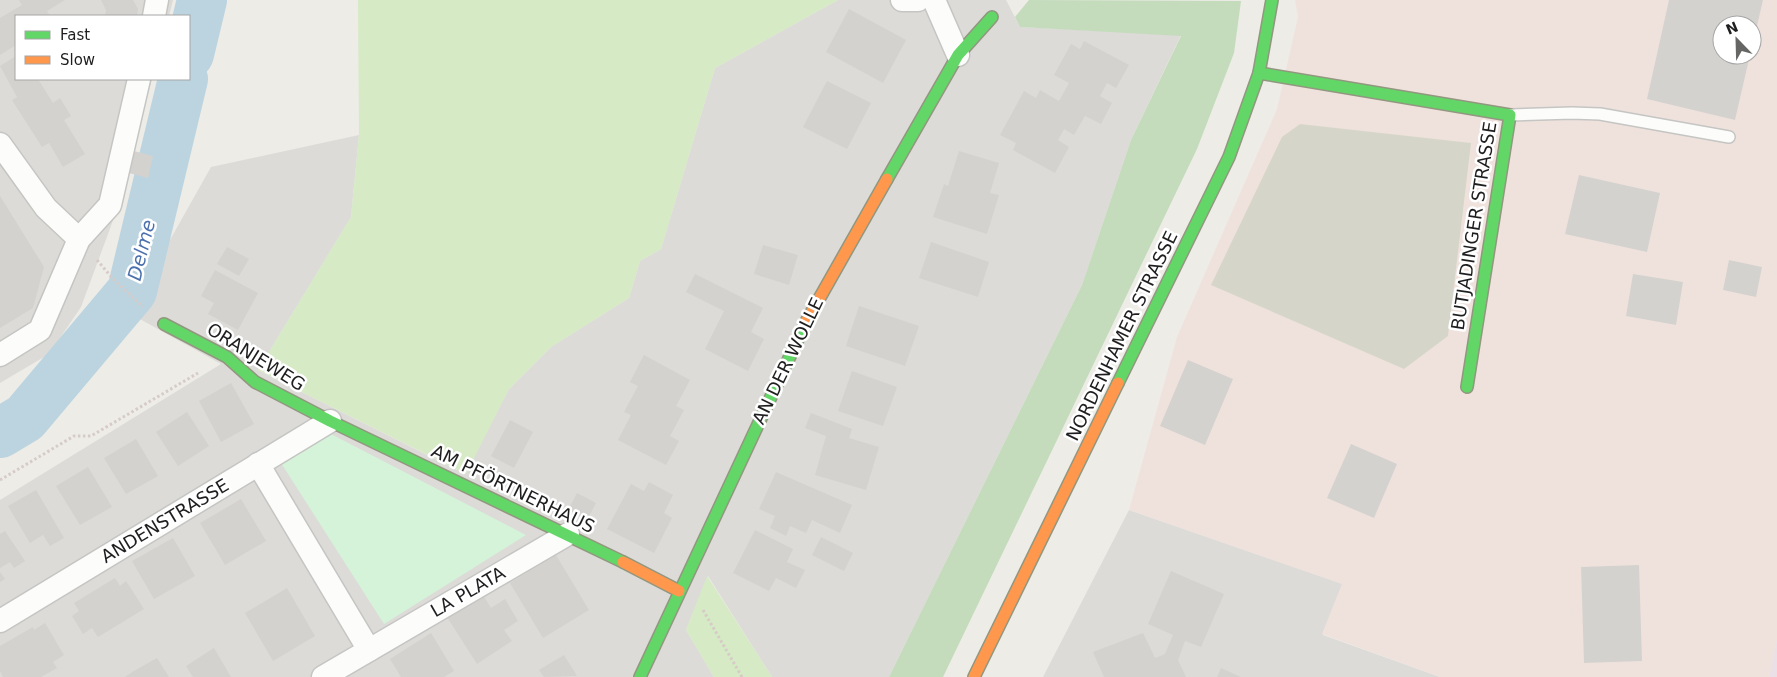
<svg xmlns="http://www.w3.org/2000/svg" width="1777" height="677" font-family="'DejaVu Sans',sans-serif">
  <rect width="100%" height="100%" fill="#edece7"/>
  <g fill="#dcdbd8">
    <path d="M0 0H173L169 16H16V79H152L115 215 81 307 49 354 0 383Z"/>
    <path d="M838 0H1006L1020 27 1181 35 1131 140 1082 285 889 677H772L708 576 686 630 714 677H0V500L221 364 129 313 211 167 359 135 351 217 258 370 465 474 509 389 551 347 629 298 640 261 661 249 715 68Z"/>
    <path d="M1129 510 1343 584 1323 635 1440 677H1043Z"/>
  </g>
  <path fill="#efe2dd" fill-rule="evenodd" d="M1295 0H1777V640L1769 677H1440L1322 634 1342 584 1129 510 1177 337 1277 109 1298 17ZM1722 25H1752V55H1722Z"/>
  <path fill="#eae0e5" d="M1777 640V677H1769Z"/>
  <path fill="#d5d6c9" d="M1300 124 1471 143 1448 336 1404 369 1211 285 1282 137Z"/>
  <g fill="#d5eac5">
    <path d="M358 0H838L715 68 661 249 640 261 629 298 551 347 509 389 466 474 258 370 351 217 359 135Z"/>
    <path d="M707 576 772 677H714L686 630Z"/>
  </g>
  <path fill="#c4dcbc" d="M1029 0 1241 1 1234 53 1197 149 943 677H889L1082 285 1131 140 1181 36 1020 27 1015 17Z"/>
  <path fill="#d5f3d9" d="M329 433 526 535 384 624 281 463Z"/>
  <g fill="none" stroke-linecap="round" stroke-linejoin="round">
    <g stroke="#bbd4e0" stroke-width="50">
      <path d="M189 54 202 0"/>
      <path d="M0 433 25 418 132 291 183 79"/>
    </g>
  </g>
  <g fill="#d4d2ce">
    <path d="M19 0H65L47 11 50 16H16V45L0 55V18L22 5Z"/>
    <path d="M101 0H133L138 9 137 16H105L106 10Z"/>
    <path d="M1669 0H1763L1753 43 1752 25H1722V55H1750L1735 120 1647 99Z"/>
    <path d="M849 9 906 40 883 83 826 52Z"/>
    <path d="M1084 41 1129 65 1116 88 1107 83 1100 96 1112 103 1101 124 1085 116 1074 135 1064 129 1058 140 1069 147 1055 173 1013 150 1016 143 1000 135 1024 91 1036 98 1040 90 1059 101 1069 83 1054 75 1071 44 1080 49Z"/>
    <path d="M16 56V79H38L53 103 60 98 71 116 64 120 85 154 63 167 49 143 42 147 12 100 17 97 0 66Z"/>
    <path d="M827 81 871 103 847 149 803 127Z"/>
    <path d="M134 151 153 156 148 178 129 173Z"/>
    <path d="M959 151 999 163 990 193 999 195 987 234 933 217 944 184 948 186Z"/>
    <path d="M1579 175 1660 193 1647 252 1565 234Z"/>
    <path d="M0 196 44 267 33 308 0 328Z"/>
    <path d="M931 242 989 262 978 297 919 278Z"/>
    <path d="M763 245 798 255 789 285 754 274Z"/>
    <path d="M227 247 249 259 239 276 217 264Z"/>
    <path d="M1729 260 1762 267 1756 297 1723 290Z"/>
    <path d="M215 270 258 293 238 330 208 314 214 303 201 296Z"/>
    <path d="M695 274 763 308 751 332 764 339 748 371 705 349 724 311 686 292Z"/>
    <path d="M1633 274 1683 282 1676 325 1626 316Z"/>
    <path d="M859 306 919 326 905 366 846 346Z"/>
    <path d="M644 355 690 380 676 406 684 410 670 436 679 441 666 465 618 440 631 415 624 412 638 386 630 382Z"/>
    <path d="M1188 360 1233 379 1205 445 1160 426Z"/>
    <path d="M852 371 897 387 883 426 838 411Z"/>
    <path d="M231 383 254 424 221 442 199 401Z"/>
    <path d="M187 412 209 446 178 466 156 432Z"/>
    <path d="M811 413 852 429 849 438 879 447 866 490 815 475 826 436 805 428Z"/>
    <path d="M510 420 533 432 514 468 491 456Z"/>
    <path d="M136 439 158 476 126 494 104 458Z"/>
    <path d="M1351 444 1397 464 1374 518 1327 498Z"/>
    <path d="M88 467 112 507 80 525 56 486Z"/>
    <path d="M776 472 852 505 840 533 812 520 806 533 790 526 786 536 770 528 775 516 759 509Z"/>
    <path d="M649 482 673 495 664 513 672 518 654 553 607 529 631 484 644 491Z"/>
    <path d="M36 490 64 538 50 546 43 535 30 543 8 506Z"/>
    <path d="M577 493 596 503 587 520 568 510Z"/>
    <path d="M241 499 266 541 225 565 200 523Z"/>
    <path d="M755 530 793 549 787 562 805 570 796 588 776 578 769 591 733 573Z"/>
    <path d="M5 531 25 561 14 568 10 562 0 568V534Z"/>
    <path d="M821 537 853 553 844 571 812 555Z"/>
    <path d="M173 538 195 576 154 599 132 561Z"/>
    <path d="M556 555 589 610 543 638 510 583Z"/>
    <path d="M1639 565 1642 661 1584 663 1581 567Z"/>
    <path d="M1171 571 1224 594 1201 647 1185 641 1178 660 1186 677H1104L1093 652 1143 633 1155 658 1165 654 1173 635 1148 624Z"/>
    <path d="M0 572 5 579 0 582Z"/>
    <path d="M115 578 120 586 126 581 144 609 98 637 92 628 83 634 72 616 79 611 74 603Z"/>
    <path d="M287 588 315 636 273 661 245 613Z"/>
    <path d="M483 595 491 608 505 599 518 621 504 630 512 641 477 664 447 617Z"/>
    <path d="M45 623 64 655 53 662 57 668 41 677H3L0 671V646L33 627 34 630Z"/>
    <path d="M431 633 454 671 444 677H401L390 659Z"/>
    <path d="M214 648 231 677H193L186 666Z"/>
    <path d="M564 655 577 676 544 677 539 670Z"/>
    <path d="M157 658 169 677H125L134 671Z"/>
    <path d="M1221 668 1241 677H1217Z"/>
  </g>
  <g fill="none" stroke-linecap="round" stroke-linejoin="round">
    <g stroke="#c5c5c3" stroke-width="14">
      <path id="lane" d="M1510 115 1572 113 1600 114 1729 137"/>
    </g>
    <g stroke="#c5c5c3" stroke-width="25">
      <g id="street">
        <path d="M902 0H918"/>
        <path d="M934 0 958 55"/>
        <path d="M154 16 157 0"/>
        <path d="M0 144 46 208 79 239"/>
        <path d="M0 355 40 330 79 239 110 205 139 79"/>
        <path d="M258 464 369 650"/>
        <path d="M0 621 330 421"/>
        <path d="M323 677 568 534"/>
      </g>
    </g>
    <g stroke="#92977f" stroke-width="14">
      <g id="fast">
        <path d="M1259 73 1510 115 1467 387"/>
        <path d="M887 179 958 55 992 17"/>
        <path d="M164 324 227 357 255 382 330 421 623 562"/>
        <path d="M1118 383 1229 157 1259 73 1272 0"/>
        <path d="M640 677 806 322"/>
      </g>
    </g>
    <g stroke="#92977f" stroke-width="14">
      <g id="slow">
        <path d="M806 322 887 179"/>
        <path d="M623 562 679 591"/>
        <path d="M974 677 1118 383"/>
      </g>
    </g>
    <g stroke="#d6cbc7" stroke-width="3" stroke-dasharray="2.5 2.5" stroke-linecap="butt">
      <path d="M97 260 114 280 143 307"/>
      <path d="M0 480 74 436H91L198 373"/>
      <path d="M703 610 742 677"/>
    </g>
    <use href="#lane" stroke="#fcfcfb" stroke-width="11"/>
    <use href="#street" stroke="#fcfcfb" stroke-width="22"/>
    <use href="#fast" stroke="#63d668" stroke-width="11"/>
    <use href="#slow" stroke="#ff974d" stroke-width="11"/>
  </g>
  <g text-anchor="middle" stroke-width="5" stroke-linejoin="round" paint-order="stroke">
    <g font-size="18" fill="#1e1e1e" stroke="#fff">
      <text transform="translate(1474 226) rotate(-81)" y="6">BUTJADINGER STRASSE</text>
      <text transform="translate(1122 336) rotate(-64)" y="6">NORDENHAMER STRASSE</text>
      <text transform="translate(256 357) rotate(32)" y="6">ORANJEWEG</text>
      <text transform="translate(788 361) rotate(-64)" y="6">AN DER WOLLE</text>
      <text transform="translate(513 489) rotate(26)" y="6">AM PFÖRTNERHAUS</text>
      <text transform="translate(165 521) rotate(-31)" y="6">ANDENSTRASSE</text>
      <text transform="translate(468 592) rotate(-30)" y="6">LA PLATA</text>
    </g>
    <g font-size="19" font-style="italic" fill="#4b70ae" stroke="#fff">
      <text transform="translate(141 250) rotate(-76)" y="7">Delme</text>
    </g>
  </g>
  <rect x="15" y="15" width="175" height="65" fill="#ffffff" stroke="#a5a5a5"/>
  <rect x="25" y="31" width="25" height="8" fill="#63d668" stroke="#a5a5a5"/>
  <text x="60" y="40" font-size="15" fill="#1e1e1e">Fast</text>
  <rect x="25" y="56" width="25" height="8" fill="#ff974d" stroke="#a5a5a5"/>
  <text x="60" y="65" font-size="15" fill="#1e1e1e">Slow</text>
  <g transform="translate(1737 40) rotate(337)"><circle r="24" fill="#ffffff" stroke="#a5a5a5"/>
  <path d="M0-4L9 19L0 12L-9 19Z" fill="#666664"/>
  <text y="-8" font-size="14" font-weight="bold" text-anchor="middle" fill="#1e1e1e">N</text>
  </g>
</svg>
